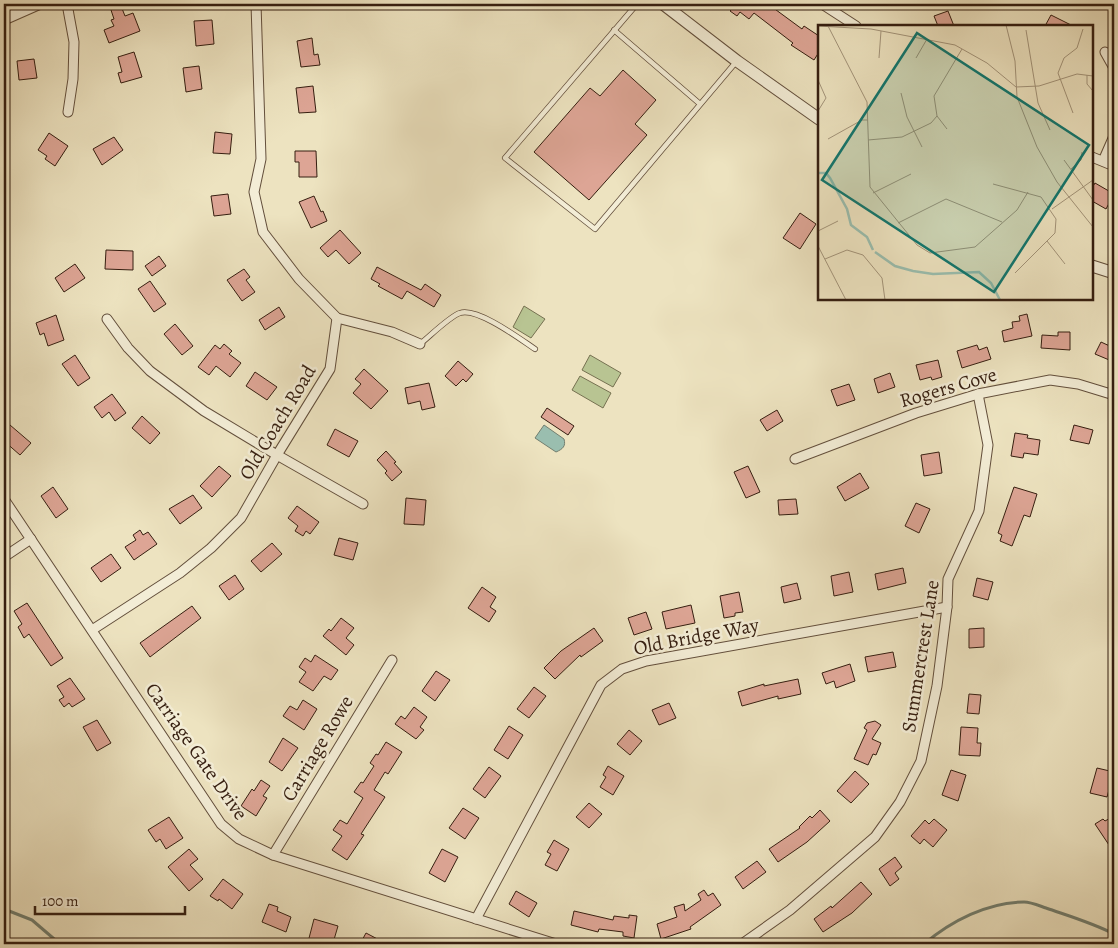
<svg xmlns="http://www.w3.org/2000/svg" width="1118" height="948" font-family="Alegreya,serif">
  <rect width="100%" height="100%" fill="#ede3c0"/>
  <filter id="stains"><feTurbulence type="fractalNoise" baseFrequency=".004" numOctaves="4"/><feColorMatrix values="0 0 0 0 .2 0 0 0 0 .09 0 0 0 0 .02 0 0 0 .5 -.17"/></filter>
  <radialGradient id="worn" r=".72"><stop offset=".6" stop-color="#630" stop-opacity="0"/><stop offset="1" stop-color="#630" stop-opacity=".3"/></radialGradient>
  <g fill="#b8c492" stroke="#767151">
    <path d="M524 306 545 319 531 338 513 327Z"/>
    <path d="M590 355 621 373 613 387 582 370Z"/>
    <path d="M580 376 611 393 603 408 572 390Z"/>
  </g>
  <path fill="#9abeaf" stroke="#727e6f" d="M544 425 564 439C566 446 563 449 556 452L535 438Z"/>
  <g fill="none" stroke-linecap="round" stroke-linejoin="round">
    <g stroke="#727e6f" stroke-width="3">
      <path d="M4 909 32 920 60 944"/>
      <path d="M924 944C951 921 988 902 1024 902 1031 902 1040 906 1046 908 1069 916 1093 923 1114 934"/>
    </g>
  </g>
  <g fill="#dda595" stroke="#351e10">
    <path d="M730 4H768L802 29 804 26 819 36V52L814 60 791 45 793 43 754 13 749 19 740 12 737 16 730 11 734 7Z"/>
    <path d="M121 6 125 16 133 13 140 31 109 43 104 30 114 26 111 20 114 19 111 10Z"/>
    <path d="M948 11 954 26H938L934 16Z"/>
    <path d="M1051 15 1073 26H1045Z"/>
    <path d="M212 20 214 44 196 46 194 21Z"/>
    <path d="M312 38 314 55 318 54 320 65 301 67 297 41Z"/>
    <path d="M134 52 142 77 121 83 118 73 122 72 118 57Z"/>
    <path d="M34 59 37 78 19 80 17 61Z"/>
    <path d="M199 66 202 89 186 92 183 68Z"/>
    <path d="M623 70 656 100 635 124 647 135 589 200 534 152 590 88 600 96Z"/>
    <path d="M313 86 316 112 299 113 296 88Z"/>
    <path d="M215 132 232 134 230 154 213 153Z"/>
    <path d="M49 133 68 146 55 166 45 159 47 156 38 150Z"/>
    <path d="M114 137 123 150 102 165 93 149Z"/>
    <path d="M295 151H316L317 177H299V162H295Z"/>
    <path d="M1095 183 1114 194 1106 209 1092 201V188Z"/>
    <path d="M228 194 231 214 214 216 211 196Z"/>
    <path d="M314 196 321 212 323 211 327 221 311 228 299 202Z"/>
    <path d="M800 213 816 224 800 249 783 238Z"/>
    <path d="M340 230 361 253 349 264 336 250 328 257 320 248Z"/>
    <path d="M106 250 133 251V270L105 269Z"/>
    <path d="M159 256 166 266 152 276 145 266Z"/>
    <path d="M75 264 85 278 64 292 55 278Z"/>
    <path d="M377 267 421 290 425 284 441 295 434 307 407 291 402 299 378 286 380 284 371 279Z"/>
    <path d="M244 269 250 277 246 280 255 292 242 301 227 280Z"/>
    <path d="M150 281 166 304 154 312 138 289Z"/>
    <path d="M279 307 285 317 265 330 259 320Z"/>
    <path d="M1027 314 1032 336 1004 342 1002 331 1013 328 1012 322 1020 321 1019 316Z"/>
    <path d="M56 315 64 340 48 346 44 333 40 335 36 323Z"/>
    <path d="M175 324 193 346 182 355 164 334Z"/>
    <path d="M1058 332H1070V350L1041 348 1042 335 1058 336Z"/>
    <path d="M1101 342 1114 348V362L1095 354Z"/>
    <path d="M224 344 232 351 229 354 241 363 230 377 216 366 209 375 198 367 215 345 220 349Z"/>
    <path d="M977 345 979 350 987 347 991 359 962 368 957 351Z"/>
    <path d="M75 355 90 378 78 386 62 364Z"/>
    <path d="M938 360 942 377 932 380 931 377 920 380 916 365Z"/>
    <path d="M458 361 473 374 466 382 463 379 456 386 445 376Z"/>
    <path d="M364 369 388 391 371 409 353 393 361 384 355 379Z"/>
    <path d="M255 372 277 387 267 400 246 386Z"/>
    <path d="M890 373 895 387 878 393 874 379Z"/>
    <path d="M429 383 435 407 422 410 420 401 408 404 405 388Z"/>
    <path d="M849 384 855 400 837 406 831 390Z"/>
    <path d="M112 394 126 413 115 421 109 412 102 418 94 407Z"/>
    <path d="M547 408 574 426 568 435 541 417Z"/>
    <path d="M777 410 783 421 767 431 760 420Z"/>
    <path d="M142 416 160 433 150 444 132 428Z"/>
    <path d="M10 425 31 443 20 455 4 441V432Z"/>
    <path d="M1074 425 1093 430 1089 444 1070 440Z"/>
    <path d="M335 429 358 441 349 457 327 445Z"/>
    <path d="M1015 433 1028 435 1027 438 1040 440 1038 455 1024 453 1023 458 1011 456Z"/>
    <path d="M386 451 396 462 394 463 402 472 392 481 385 473 387 471 377 460Z"/>
    <path d="M939 452 942 473 924 476 921 455Z"/>
    <path d="M219 466 231 476 212 497 200 486Z"/>
    <path d="M748 466 760 492 746 498 734 472Z"/>
    <path d="M860 473 869 488 845 501 837 487Z"/>
    <path d="M53 487 68 509 56 518 41 496Z"/>
    <path d="M1014 487 1037 494 1030 517 1024 515 1012 546 1000 541 1002 535 998 533Z"/>
    <path d="M193 495 202 508 180 524 169 509Z"/>
    <path d="M406 498 426 500 424 525 404 524Z"/>
    <path d="M796 499 798 514 779 515 778 500Z"/>
    <path d="M916 503 930 509 919 533 905 526Z"/>
    <path d="M297 506 319 522 310 534 306 531 303 536 295 531 298 526 288 518Z"/>
    <path d="M140 530 143 535 148 532 157 544 134 560 125 547 136 540 133 535Z"/>
    <path d="M339 538 358 543 353 560 334 555Z"/>
    <path d="M272 543 282 554 261 572 251 561Z"/>
    <path d="M111 554 121 568 101 582 91 568Z"/>
    <path d="M903 568 906 583 878 590 875 574Z"/>
    <path d="M849 572 853 592 834 596 831 576Z"/>
    <path d="M235 575 244 589 229 600 219 586Z"/>
    <path d="M977 578 993 582 988 600 973 596Z"/>
    <path d="M797 583 801 599 784 603 781 587Z"/>
    <path d="M482 587 496 597 490 607 496 611 489 622 468 608Z"/>
    <path d="M739 592 743 612 735 613V616L724 618 720 596Z"/>
    <path d="M27 603 63 658 51 666 29 634 24 638 18 627 22 624 14 611Z"/>
    <path d="M691 605 695 623 666 629 662 612Z"/>
    <path d="M192 606 201 618 150 657 140 643Z"/>
    <path d="M646 612 652 629 634 635 628 618Z"/>
    <path d="M341 618 354 628 346 638 354 645 346 655 323 636 329 629 331 631Z"/>
    <path d="M594 628 603 641 581 657 580 655 555 679 544 668 561 651Z"/>
    <path d="M984 628V647L969 648V629Z"/>
    <path d="M893 652 896 667 868 672 865 657Z"/>
    <path d="M315 655 338 670 331 680 324 676 313 691 299 682 306 672 299 667 305 658 311 662Z"/>
    <path d="M850 664 855 681 836 688 834 681 826 684 822 673Z"/>
    <path d="M436 671 450 680 435 701 422 691Z"/>
    <path d="M70 678 85 699 72 707 69 703 64 707 59 700 64 697 57 686Z"/>
    <path d="M798 679 801 694 778 699V696L742 706 738 692 764 684V686Z"/>
    <path d="M534 687 546 696 529 718 517 709Z"/>
    <path d="M969 694 981 695 979 714 967 713Z"/>
    <path d="M303 700 317 709 304 730 283 716 290 706 297 710Z"/>
    <path d="M669 703 676 718 659 725 652 710Z"/>
    <path d="M414 707 427 717 420 727 424 730 416 739 395 724 401 716 405 719Z"/>
    <path d="M97 720 111 743 97 751 83 727Z"/>
    <path d="M875 721 881 725 872 739 881 743 876 755 873 754 868 765 854 759 867 730 864 728 867 723Z"/>
    <path d="M509 726 523 735 508 759 494 750Z"/>
    <path d="M961 727 978 728 977 743H981L980 756 959 755Z"/>
    <path d="M629 730 642 741 630 755 617 744Z"/>
    <path d="M283 738 298 748 282 771 269 762Z"/>
    <path d="M386 742 402 752 388 774 385 772 374 790 385 797 361 834 364 835 347 860 332 850 342 836 333 830 340 820 347 824 363 798 354 792 361 782 363 783 374 766 370 763 376 754 378 755Z"/>
    <path d="M608 766 624 776 613 795 600 787 606 777 603 775Z"/>
    <path d="M489 767 501 776 485 798 473 789Z"/>
    <path d="M1097 768 1114 772 1107 797 1090 793Z"/>
    <path d="M951 770 966 775 958 801 942 795Z"/>
    <path d="M855 771 869 784 851 803 837 791Z"/>
    <path d="M261 780 270 786 263 796 267 798 256 816 241 806 252 789 254 791Z"/>
    <path d="M589 803 602 814 589 828 576 817Z"/>
    <path d="M463 808 479 818 465 839 449 828Z"/>
    <path d="M820 810 830 821 807 842 778 862 769 849 800 828 799 827 810 816 812 818Z"/>
    <path d="M1114 816V842L1109 845 1095 824 1103 819 1105 821Z"/>
    <path d="M169 817 183 838 166 849 160 839 156 842 148 830Z"/>
    <path d="M934 819 947 830 933 847 924 839 920 844 911 836 925 820 929 824Z"/>
    <path d="M554 840 569 849 557 871 545 865 551 854 547 852Z"/>
    <path d="M189 849 198 859 190 865 203 879 189 891 168 867Z"/>
    <path d="M442 849 458 857 445 882 429 873Z"/>
    <path d="M895 857 902 867 895 873 899 879 890 886 879 869Z"/>
    <path d="M757 861 766 872 743 889 735 877Z"/>
    <path d="M223 879 243 894 232 909 219 899 218 901 210 896Z"/>
    <path d="M861 882 872 894 852 913 823 932 814 919 831 906 832 908Z"/>
    <path d="M704 890 708 896 713 893 721 905 690 927 691 929 661 939 657 924 677 917 674 907 684 904 685 911 701 900 698 894Z"/>
    <path d="M516 891 537 903 529 917 509 904Z"/>
    <path d="M269 904 278 907 277 911 291 917 286 932 262 922Z"/>
    <path d="M574 911 613 920 614 916 629 918V915L637 916 634 938 623 936V932L599 929 598 932 571 925Z"/>
    <path d="M314 919 338 926 333 943 320 939 318 944 308 942Z"/>
    <path d="M366 933 387 944H360Z"/>
  </g>
  <g fill="none" stroke-linecap="round" stroke-linejoin="round">
    <g stroke="#634f3c" stroke-width="6">
      <g id="service">
        <path d="M637 4 505 158 595 229 736 62"/>
        <path d="M614 30 700 104"/>
        <path d="M420 344C429 337 450 316 460 313 477 307 520 339 535 349"/>
      </g>
    </g>
    <g stroke="#634f3c" stroke-width="11">
      <g id="minor">
        <path d="M67 4 74 42 73 79 68 112"/>
        <path d="M256 4 261 159 254 192 263 232 299 279 337 318"/>
        <path d="M822 4 856 26"/>
        <path d="M1105 52 1114 68"/>
        <path d="M1092 157 1114 166"/>
        <path d="M1103 161 1114 136"/>
        <path d="M337 318 392 332 420 344"/>
        <path d="M107 319 128 348 150 371 204 411 277 455 363 504"/>
        <path d="M795 459 916 413 978 394 1050 380 1078 384 1114 395"/>
        <path d="M4 499 221 824 239 839 273 855 556 944"/>
        <path d="M4 557 31 539"/>
        <path d="M92 630 180 573 211 548 241 518 277 455 330 369 337 318"/>
        <path d="M273 855 392 660"/>
        <path d="M476 919 601 685 622 669 646 661 947 607"/>
        <path d="M742 944 790 910 875 837 900 802 921 761 937 686 947 607 948 579 979 511 988 445 978 394"/>
      </g>
    </g>
    <g stroke="#634f3c" stroke-width="13">
      <g id="tertiary">
        <path d="M663 4 737 61 819 119"/>
        <path d="M4 19 38 4"/>
        <path d="M1092 266 1114 273"/>
      </g>
    </g>
    <use href="#service" stroke="#f3edd6" stroke-width="4.5"/>
    <use href="#minor" stroke="#f3edd6" stroke-width="9"/>
    <use href="#tertiary" stroke="#f3edd6" stroke-width="11"/>
  </g>
  <g text-anchor="middle" stroke-width="5" stroke-linejoin="round" paint-order="stroke">
    <g font-size="20" fill="#351e10" stroke="#f3edd6">
      <text transform="translate(948 387) rotate(-16)" y="7">Rogers Cove</text>
      <text transform="translate(277 422) rotate(-59)" y="7">Old Coach Road</text>
      <text transform="translate(696 636) rotate(-11)" y="7">Old Bridge Way</text>
      <text transform="translate(920 656) rotate(-81)" y="7">Summercrest Lane</text>
      <text transform="translate(317 748) rotate(-59)" y="7">Carriage Rowe</text>
      <text transform="translate(197 751) rotate(55)" y="7">Carriage Gate Drive</text>
    </g>
  </g>
  <g transform="translate(818 25)">
    <rect width="275" height="275" fill="#ede3c0"/>
    <path fill="none" stroke="#9abeaf" stroke-width="2.5" d="M0 148H8L12 153 29 184 33 200 49 212 55 225M57 227 77 241 95 246 115 249 161 247 173 258 182 275"/>
    <path fill="none" stroke="#a3947a" stroke-width="1" d="M188 0 197 36 199 72 219 122 239 157 275 202M0 1 53 4 137 20 169 38 198 62M10 1 49 77 52 162 99 220 112 228 157 222 199 185 210 167M208 5 220 78 232 105M61 33 63 6M98 33 109 14M269 50V59L275 66M0 55 8 73 0 86M198 62 221 61 259 49 275 51M83 68 89 92 104 122M255 88 240 48 246 33 259 23 265 4M119 91 116 71 144 24M119 91 129 104M10 114 44 95H50M50 115 84 112 113 98 119 91M246 135 275 175M253 144 263 135 264 127M175 159 223 172 238 194 237 208 197 248M55 168 93 149M234 184 275 155M80 198 128 174 184 197M0 206 20 196M229 216 247 239M0 221 28 275M7 234 29 225 45 230 64 253 67 275"/>
    <path fill="#0f766e" fill-opacity="0.15" stroke="#0f766e" stroke-width="2.5" d="M99 8 271 120 176 267 4 155Z"/>
    <rect width="275" height="275" fill="none" stroke="#351e10" stroke-width="2.5"/>
  </g>
  <rect width="1118" height="948" fill="none" stroke="#ede3c0" stroke-width="20"/>
  <rect x="5" y="5" width="1108" height="938" fill="none" stroke="#351e10" stroke-width="2.5"/>
  <rect x="10" y="10" width="1098" height="928" fill="none" stroke="#351e10"/>
  <path d="M35 906v8h150v-8" fill="none" stroke="#351e10" stroke-width="2.5"/>
  <text x="42" y="906" font-size="15" fill="#351e10" stroke="#f3edd6" stroke-width="4" paint-order="stroke">100 m</text>
  <rect width="100%" height="100%" filter="url(#stains)"/>
  <rect width="100%" height="100%" fill="url(#worn)"/>
</svg>
